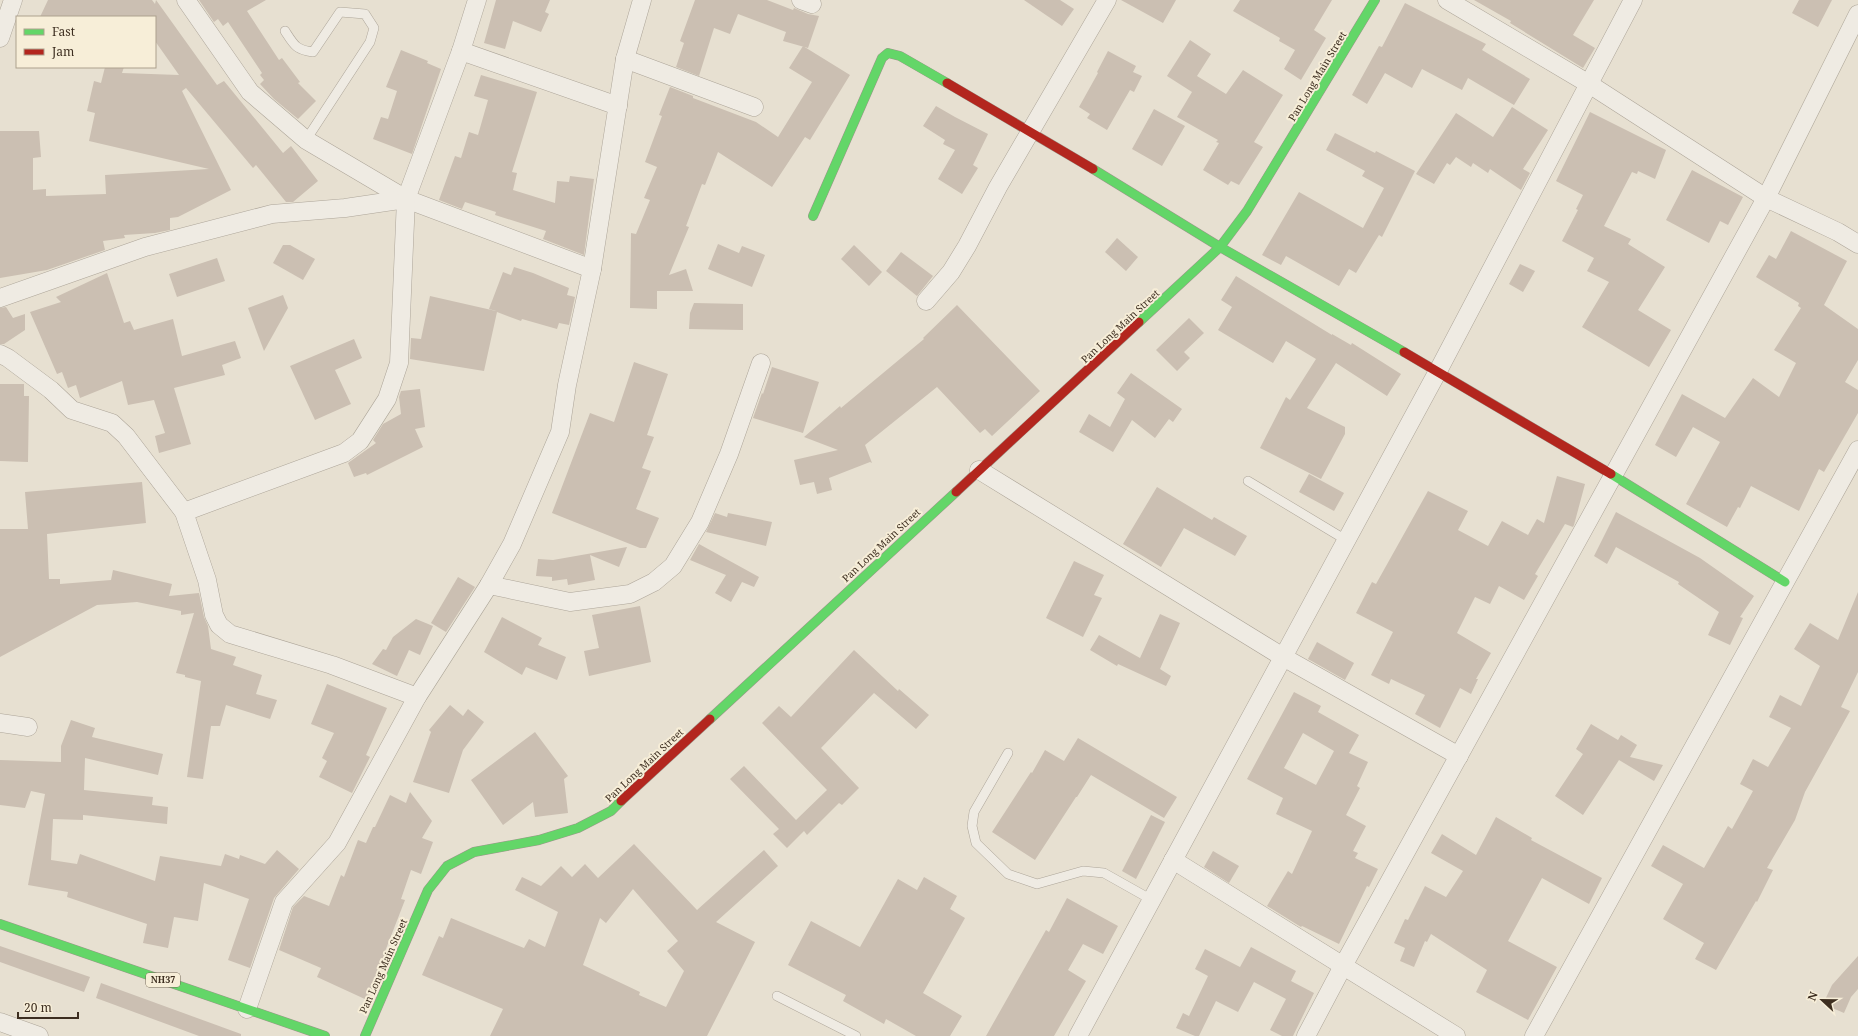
<svg xmlns="http://www.w3.org/2000/svg" width="1858" height="1036" font-family="'Noto Serif',serif">
  <rect width="100%" height="100%" fill="#e7e0d1"/>
  <g fill="#cbbfb2" fill-rule="evenodd">
    <path d="M48 0H152L155 4 156 0 217 85 224 81 283 153 291 146 318 181 293 202H286L256 165 253 168 186 88 182 91 231 190 178 217 170 218V230L155 233 124 235 125 238 103 241 105 250 47 270 0 278V131H39L41 157 33 158V190L46 189V196L106 194 105 175 209 169 89 141 95 113 87 111 94 81 101 83 105 67H124L122 73 179 75 155 41V17H40Z"/>
    <path d="M199 0H266L247 11 279 60 282 58 300 82 298 83 316 101 298 119 274 99 260 84 264 80 260 75 262 73 228 22 223 26 218 19 214 22Z"/>
    <path d="M496 0H550L545 12 549 14 541 32 513 21 505 49 484 43Z"/>
    <path d="M695 0H767L793 10 794 8 808 14 819 16 808 48 783 41 786 32 738 14 730 34 714 28 699 76 676 67 684 43 680 41Z"/>
    <path d="M1024 0H1060L1074 9 1062 26Z"/>
    <path d="M1121 0H1176L1163 23Z"/>
    <path d="M1240 0H1332L1314 30 1326 38 1301 80 1284 69 1295 50 1279 41 1280 38 1233 11Z"/>
    <path d="M1474 0H1594L1573 35 1595 48 1583 68 1510 23 1511 21Z"/>
    <path d="M1799 0H1832L1818 27 1792 13Z"/>
    <path d="M1405 3 1486 44 1482 50 1530 79 1514 105 1468 78 1462 90 1422 69 1412 88 1385 73 1367 104 1352 95 1379 46 1382 47Z"/>
    <path d="M1190 40 1211 54 1197 76 1226 94 1243 70 1283 95 1254 142 1263 147 1239 185 1231 181 1228 185 1203 170 1219 143 1216 142 1218 140 1177 117 1192 92 1167 76Z"/>
    <path d="M803 46 850 75 810 140 805 137 772 187 718 152 705 185 702 184 686 226 689 227 669 275 686 269 693 291H657V309L630 308 631 233 636 234 650 200 644 198 657 167 645 162 662 116 659 115 670 87 693 96V98L756 122 778 137 812 82 789 68Z"/>
    <path d="M401 50 428 61 427 63 441 69 412 154 373 139 381 117 388 119 397 91 386 87Z"/>
    <path d="M1108 51 1136 66 1133 72 1142 76 1134 92 1130 90 1107 130 1087 118 1090 114 1079 107 1098 73 1097 72Z"/>
    <path d="M481 75 537 92 512 172 517 173 513 190 555 203 557 181 569 182 570 176 594 179 584 255 543 239 546 231 495 215 496 212 465 202 462 209 439 200 455 156 461 158 469 132 478 135 488 100 474 96Z"/>
    <path d="M936 106 955 117 988 134 973 165 978 168 962 194 938 179 955 150 943 144 945 140 923 126Z"/>
    <path d="M1512 107 1548 130 1523 169 1530 173 1521 190 1490 169 1488 173 1473 163 1471 167 1456 157 1450 165 1447 163 1434 184 1416 174 1456 113 1493 137Z"/>
    <path d="M1154 109 1185 126 1162 166 1132 149Z"/>
    <path d="M1590 112 1666 150 1655 179 1638 171 1637 174 1632 172 1604 226 1631 239 1628 244 1665 267 1638 310 1671 330 1649 367 1582 327 1609 282 1587 271 1594 258 1562 241 1578 210 1576 209 1583 195 1556 181Z"/>
    <path d="M1335 133 1375 153 1376 151 1415 171 1382 237 1379 235 1356 273 1349 269 1339 286 1286 256 1281 265 1262 255 1299 192 1363 228 1384 188 1362 176 1365 171 1326 150Z"/>
    <path d="M1692 170 1743 197 1728 225 1720 221 1709 243 1666 220Z"/>
    <path d="M1791 231 1847 261 1824 305 1858 329V360L1845 382 1858 390V413L1824 472 1819 469 1799 511 1751 486 1740 508 1738 507 1727 527 1686 504 1720 442 1693 427 1676 457 1655 445 1682 394 1725 418 1753 378 1779 397 1796 363 1774 350 1801 308 1798 306 1799 303 1756 277 1769 255 1776 259Z"/>
    <path d="M1117 238 1138 257 1126 271 1105 252Z"/>
    <path d="M718 244 739 253 742 246 765 255 752 287 708 269Z"/>
    <path d="M283 245H290L315 259 303 280 273 263Z"/>
    <path d="M854 245 882 272 869 286 841 259Z"/>
    <path d="M901 252 933 276 917 296 886 271Z"/>
    <path d="M217 258 225 281 177 297 169 274Z"/>
    <path d="M1520 264 1535 271 1523 292 1509 284Z"/>
    <path d="M514 267 533 273 569 288 567 295 575 297 569 325 559 323 557 329 522 319 521 321 497 312 484 371 410 359 411 338 421 339 430 296 496 311 489 309 503 272 511 275Z"/>
    <path d="M107 273 124 323 130 321 134 330 173 319 182 356 235 341 241 358 222 365 225 375 174 388 191 444 159 453 155 436 165 433 154 400 128 405 122 381 80 398 76 385 68 388 62 372 57 374 30 312 61 302 56 297Z"/>
    <path d="M1236 276 1332 335V334L1351 345 1352 343 1401 374 1387 396 1336 363 1307 408 1345 427V434L1321 479 1260 448 1286 397 1290 400 1316 359 1286 341 1273 363 1218 330 1232 307 1221 300Z"/>
    <path d="M283 295 288 308 264 351 248 308Z"/>
    <path d="M694 303 743 304V330L689 329 690 313Z"/>
    <path d="M957 305 1040 391 992 436 985 429 980 433 937 387 865 445 872 463 870 462 829 478 832 490 817 494 814 482 800 485 794 460 838 450 804 437 840 406 841 408 924 339 923 338Z"/>
    <path d="M6 307 13 318 25 314V330L4 344H0V308Z"/>
    <path d="M1189 318 1204 333 1184 352 1190 358 1177 371 1156 350Z"/>
    <path d="M354 339 362 358 335 370 351 404 315 420 290 366Z"/>
    <path d="M634 362 668 374 647 435 654 437 642 468 651 471 636 509 659 518 646 548H640L552 513 590 413 614 422Z"/>
    <path d="M772 367 819 382 803 433 753 418 762 393 763 394Z"/>
    <path d="M1131 373 1182 409 1173 422 1169 419 1155 438 1132 420 1113 452 1079 432 1089 414 1110 427 1125 399 1117 393Z"/>
    <path d="M0 384H24V396H29L28 462 0 461Z"/>
    <path d="M420 389 425 427 415 429 423 447 367 475 366 473 354 477 348 463 376 443 373 440 383 424 401 414 399 397 401 391Z"/>
    <path d="M1309 474 1344 493 1334 511 1299 492Z"/>
    <path d="M1557 476 1585 484 1574 525 1573 527 1565 524 1535 574 1538 576 1524 600 1499 586 1490 604 1475 597 1457 633 1491 653 1476 679H1478L1471 694 1460 688 1440 728 1415 714 1425 695 1391 679 1389 684 1371 675 1393 632 1356 613 1372 582 1376 584 1428 491 1468 511 1458 530 1488 546 1502 521 1528 535 1537 519 1544 523Z"/>
    <path d="M142 482 146 523 47 534 49 579H60V584L111 580 113 570 172 584 169 596 199 593 204 617 208 626 211 649 236 657 233 665 262 675 256 694 277 700 270 719 226 705 220 726H211L203 779 187 777 201 681 185 677V675L176 673 194 613 181 615V611L137 602 97 605 0 657V529H28L25 492Z"/>
    <path d="M1157 487 1212 520 1214 517 1247 536 1235 556 1184 528 1161 567 1123 544Z"/>
    <path d="M1616 512 1700 558 1754 596 1740 617 1743 618 1730 645 1708 635 1719 612 1678 584 1679 582 1616 547 1607 564 1594 556Z"/>
    <path d="M715 513 727 517 728 513 772 522 766 546 706 532Z"/>
    <path d="M699 544 759 577 754 587 742 582 731 602 715 593 726 575 690 560Z"/>
    <path d="M627 547 619 567 590 555 595 580 568 585 567 579 552 581V577L536 576 538 559 553 560Z"/>
    <path d="M1074 561 1104 575 1094 595 1102 598 1083 637 1046 618Z"/>
    <path d="M458 577 475 587 446 632 431 623Z"/>
    <path d="M1858 592V672L1841 707 1850 711 1805 792 1795 820 1767 868 1773 870 1757 902 1756 901 1716 970 1695 959 1704 943 1663 919 1683 884 1651 866 1663 845 1704 868 1728 826 1732 829 1753 791 1740 784 1753 759 1768 767 1791 728 1769 717 1780 695 1801 706 1820 666 1794 649 1810 623 1838 640Z"/>
    <path d="M640 606 651 662 589 676 584 651 599 648 592 615Z"/>
    <path d="M1160 614 1180 623 1160 669 1171 676 1166 686 1118 664 1117 666 1090 650 1099 635 1140 658Z"/>
    <path d="M502 617 542 638 538 645 566 657 557 680 526 667 522 675 484 652Z"/>
    <path d="M416 619 433 626 420 655 409 650 397 676 372 664 383 649 386 650 393 637Z"/>
    <path d="M1317 642 1354 663 1345 680 1308 659Z"/>
    <path d="M854 650 898 691 899 689 929 715 916 729 874 693 821 748 859 788 842 805 839 803 807 835 804 831 787 848 773 834 779 829 730 779 744 766 796 820 827 790 762 723 779 706 791 717Z"/>
    <path d="M327 684 387 708 366 755 370 757 352 793 319 777 327 761 322 758 334 733 311 724Z"/>
    <path d="M1294 692 1321 706 1318 712 1359 735 1349 753 1368 762 1357 786 1360 788 1346 815 1366 826 1353 851 1358 853 1355 858 1378 869 1369 887 1367 886 1339 944 1302 926 1301 927 1267 906 1288 871 1292 874 1312 831 1276 814 1283 798 1247 779ZM1303 733 1334 751 1316 785 1284 768Z"/>
    <path d="M450 705 463 716 468 709 484 722 463 750 449 793 413 782 431 732 429 730Z"/>
    <path d="M71 720 95 728 92 737 163 754 158 775 85 758 84 790 153 797 152 805 168 807 167 824 83 815V820L53 819 51 860 77 864 80 854 155 881 160 856 221 866 225 854 239 859 240 855 265 864 277 850 299 869 274 898 250 968 228 960 249 899 204 883 198 921 174 917 168 948 143 943 147 924 67 897 68 892 28 885 45 794 31 791 25 808 0 805V760L61 762V746Z"/>
    <path d="M1591 724 1618 740 1621 735 1637 745 1630 757 1663 765 1654 781 1619 760 1583 815 1555 796 1583 754 1576 749Z"/>
    <path d="M535 732 568 776 564 779 568 813 535 817 533 802 503 825 471 780Z"/>
    <path d="M1078 738 1177 797 1164 818 1091 775 1077 797H1076L1035 860 992 832 1031 772 1032 773 1045 750 1064 761Z"/>
    <path d="M410 792 432 821 422 838 433 842 421 874 411 870 401 899 405 900 384 954 386 955 367 1000 317 977 321 968 279 950 293 907 304 896 329 906 341 875 344 877 358 840 366 843 373 827H375L390 795 406 803Z"/>
    <path d="M1151 815 1165 822 1136 879 1122 871Z"/>
    <path d="M1496 817 1532 838 1531 840 1602 878 1589 904 1542 878 1508 941 1557 967 1528 1020 1476 992 1487 970 1431 934 1427 942 1425 941 1414 967 1400 961 1405 948 1394 943 1405 919 1408 920 1425 886 1446 897 1463 871 1431 853 1442 834 1476 855Z"/>
    <path d="M634 844 697 910 764 850 778 866 716 922 755 942 707 1036H490L503 1009 422 975 439 936 443 938 451 918 524 948 529 939 545 947 558 912 515 890 522 877 541 886 561 866 572 877 585 864 598 878ZM633 889 678 941 667 951 684 971 666 1007 639 995 640 992 583 965 600 918 606 923Z"/>
    <path d="M1213 851 1239 866 1229 883 1204 867Z"/>
    <path d="M924 877 957 896 950 909 965 918 923 993 962 1016 950 1036H916L886 1019 884 1024 843 1001 846 995 788 965 811 921 860 947 898 879 917 890Z"/>
    <path d="M1067 898 1118 926 1103 954 1083 944 1068 970 1086 981 1054 1036H986L1046 930 1049 932Z"/>
    <path d="M0 946 90 977 84 992 0 962Z"/>
    <path d="M1251 947 1296 971 1291 981 1314 993 1293 1036H1282L1270 1030 1286 999 1254 982 1238 1012 1216 1001 1199 1036H1195L1176 1028 1183 1013 1189 1016 1208 976 1195 969 1205 949 1240 967Z"/>
    <path d="M1858 956V989L1851 997 1844 1013 1823 1004 1832 985Z"/>
    <path d="M101 983 241 1034V1036H199L96 998Z"/>
  </g>
  <g fill="none" stroke-linecap="round" stroke-linejoin="round">
    <g stroke="#ada599" stroke-width="10">
      <g id="lane">
        <path d="M285 31C294 45 296 50 313 52L340 12 365 14 374 28 370 42 306 140"/>
        <path d="M1248 481 1346 540"/>
        <path d="M1008 753 974 812 972 826 976 843 1008 874 1037 884 1083 871 1104 873 1152 900"/>
        <path d="M777 996 856 1036"/>
      </g>
    </g>
    <g stroke="#ada599" stroke-width="19">
      <g id="street">
        <path d="M186 0 250 92 306 140 406 199 592 269"/>
        <path d="M801 0 812 4"/>
        <path d="M1447 0 1589 84 1766 198 1838 232 1858 244"/>
        <path d="M0 38 13 0"/>
        <path d="M461 51 618 106"/>
        <path d="M625 59 754 107"/>
        <path d="M0 298 145 247 272 214 345 208 406 199"/>
        <path d="M926 301 951 272 967 246 998 187 1107 0"/>
        <path d="M0 354 8 358 51 390 72 410 112 423 126 436 184 512 207 580 214 615 219 625 230 634 332 665 417 697"/>
        <path d="M979 470 1283 657 1459 756"/>
        <path d="M184 512 344 453 360 441 387 399 399 363 406 199 461 51 477 0"/>
        <path d="M489 585 570 602 630 594 654 582 673 566 700 522 729 454 761 363"/>
        <path d="M0 723 28 727"/>
        <path d="M1173 860 1456 1036"/>
        <path d="M247 1009 284 902 337 843 417 697 489 585 512 544 560 432 567 385 592 269 625 59 642 0"/>
        <path d="M0 1022 39 1036"/>
        <path d="M1078 1036 1438 371 1633 0"/>
        <path d="M1306 1036 1343 966 1766 198 1858 14"/>
        <path d="M1534 1036 1858 450"/>
      </g>
    </g>
    <g stroke="#9c958a" stroke-width="10">
      <g id="fast">
        <path d="M1093 169 1220 247 1404 352"/>
        <path d="M813 216 882 58 888 53 900 56 947 83"/>
        <path d="M1139 322 1220 247 1247 211 1375 0"/>
        <path d="M1611 474 1785 582"/>
        <path d="M710 719 956 492"/>
        <path d="M0 924 325 1036"/>
        <path d="M365 1036 428 890 447 866 474 852 539 840 578 828 611 811 621 801"/>
      </g>
    </g>
    <g stroke="#9c958a" stroke-width="10">
      <g id="jam">
        <path d="M947 83 1093 169"/>
        <path d="M1404 352 1611 474"/>
        <path d="M956 492 1139 322"/>
        <path d="M621 801 710 719"/>
      </g>
    </g>
    <use href="#lane" stroke="#efebe3" stroke-width="9"/>
    <use href="#street" stroke="#efebe3" stroke-width="18"/>
    <use href="#fast" stroke="#63d668" stroke-width="9"/>
    <use href="#jam" stroke="#b3261e" stroke-width="9"/>
  </g>
  <g text-anchor="middle" stroke-width="4" stroke-linejoin="round" paint-order="stroke">
    <rect fill="#f7eed8" stroke="#756857" stroke-width="1" x="146" y="973" width="34" height="14" rx="3"/>
    <g font-size="9" font-weight="bold" fill="#3d2e20">
      <text x="163" y="983">NH37</text>
    </g>
    <g font-size="10" fill="#3d2e20" stroke="#f7eed8">
      <text transform="translate(1317 76) rotate(-59)" y="4">Pan Long Main Street</text>
      <text transform="translate(1120 326) rotate(-43)" y="4">Pan Long Main Street</text>
      <text transform="translate(881 545) rotate(-43)" y="4">Pan Long Main Street</text>
      <text transform="translate(644 765) rotate(-43)" y="4">Pan Long Main Street</text>
      <text transform="translate(383 966) rotate(-66)" y="4">Pan Long Main Street</text>
    </g>
  </g>
  <rect x="16" y="16" width="140" height="52" fill="#f7eed8" stroke="#ada18e"/>
  <rect x="24" y="29" width="20" height="6" fill="#63d668" stroke="#ada18e"/>
  <text x="52" y="36" font-size="12" fill="#3d2e20">Fast</text>
  <rect x="24" y="49" width="20" height="6" fill="#b3261e" stroke="#ada18e"/>
  <text x="52" y="56" font-size="12" fill="#3d2e20">Jam</text>
  <g transform="translate(1822 1000) rotate(292)" stroke="#f7eed8" stroke-width="3" paint-order="stroke">
  <path d="M0-3L7 15L0 10L-7 15Z" fill="#3d2e20"/>
  <text y="-6" font-size="11" font-weight="bold" text-anchor="middle" fill="#3d2e20">N</text>
  </g>
  <path d="M18 1012v6h60v-6" fill="none" stroke="#3d2e20" stroke-width="2"/>
  <text x="24" y="1012" font-size="12" fill="#3d2e20" stroke="#f7eed8" stroke-width="3" paint-order="stroke">20 m</text>
</svg>
